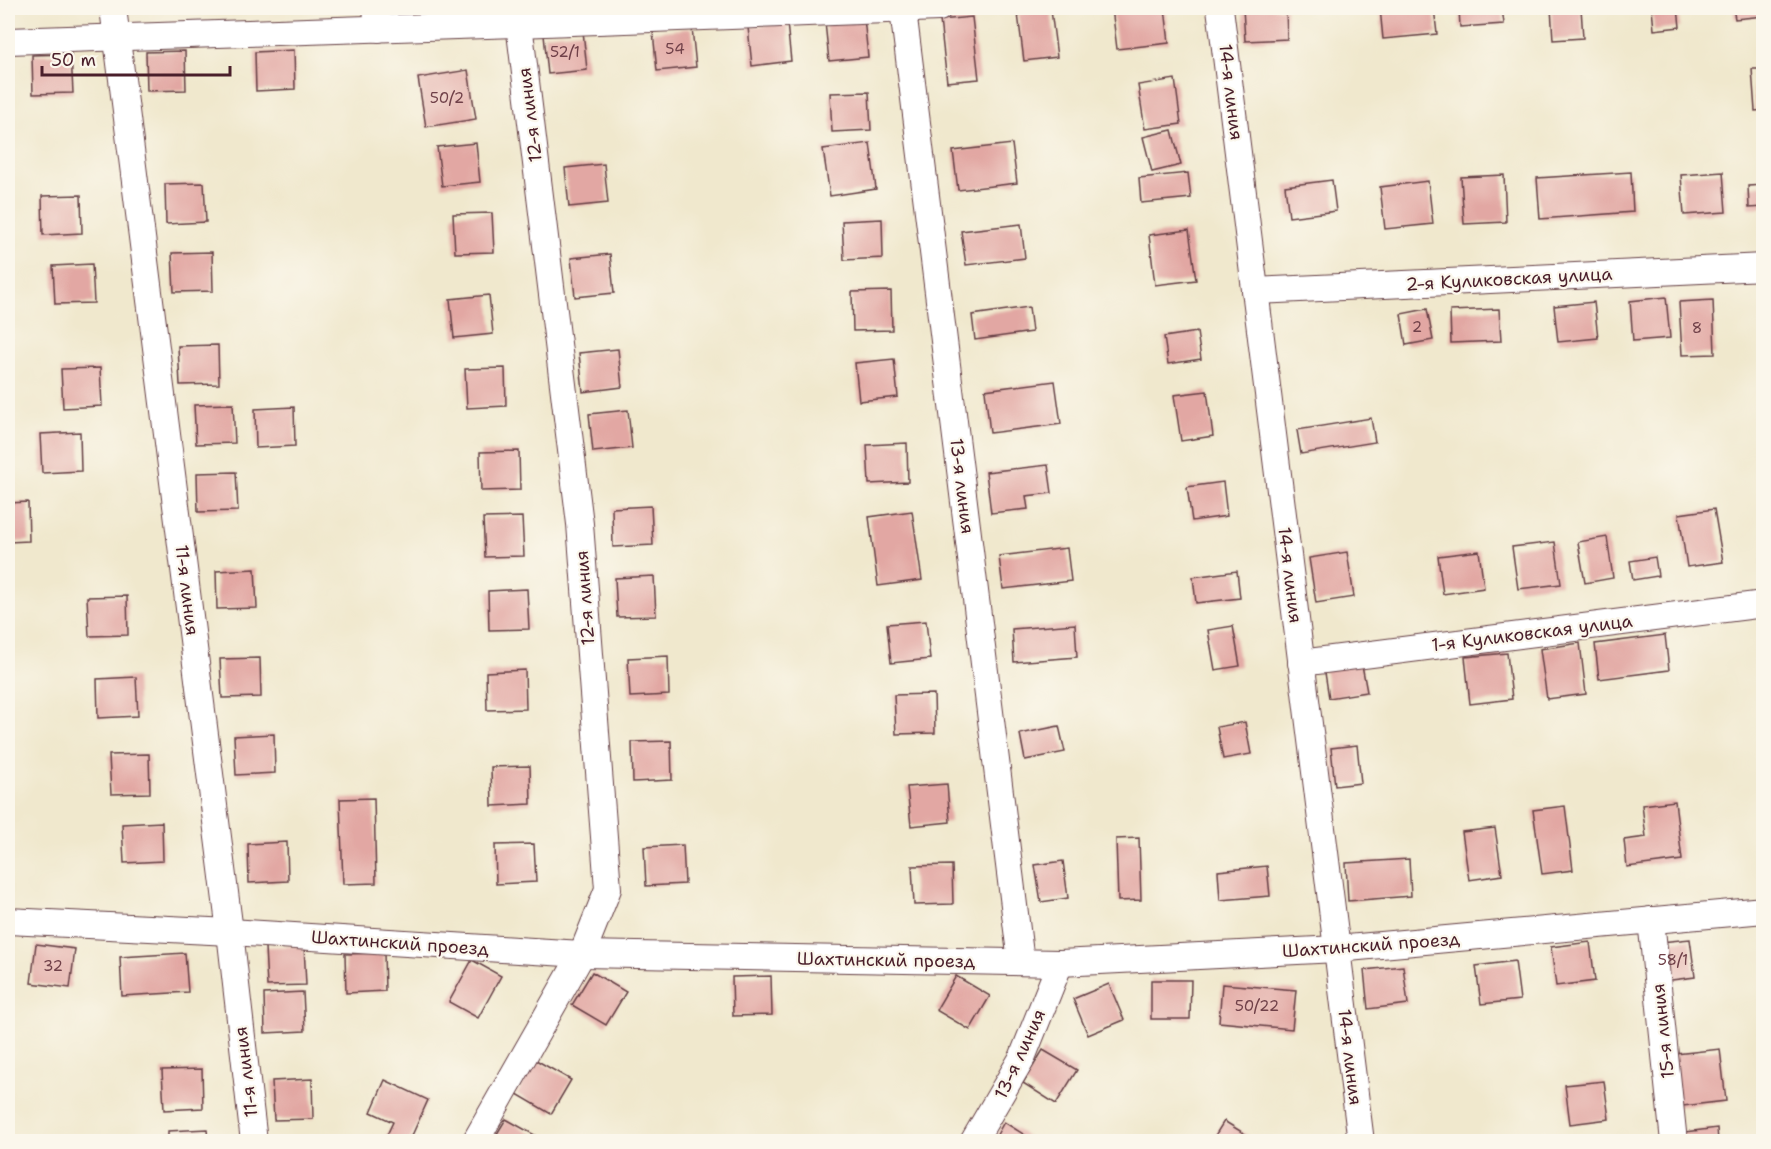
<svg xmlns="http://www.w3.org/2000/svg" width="1771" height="1149" font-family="'Shantell Sans',sans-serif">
  <rect width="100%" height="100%" fill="#fbf7ec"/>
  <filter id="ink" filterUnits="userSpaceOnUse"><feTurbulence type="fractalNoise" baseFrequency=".0167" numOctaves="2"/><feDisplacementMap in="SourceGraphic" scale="12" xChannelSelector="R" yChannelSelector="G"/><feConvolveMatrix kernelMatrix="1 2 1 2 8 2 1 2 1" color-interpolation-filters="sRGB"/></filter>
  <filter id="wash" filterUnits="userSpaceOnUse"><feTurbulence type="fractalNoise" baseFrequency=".008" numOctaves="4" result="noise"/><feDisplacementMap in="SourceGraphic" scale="24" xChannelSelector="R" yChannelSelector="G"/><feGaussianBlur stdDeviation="1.35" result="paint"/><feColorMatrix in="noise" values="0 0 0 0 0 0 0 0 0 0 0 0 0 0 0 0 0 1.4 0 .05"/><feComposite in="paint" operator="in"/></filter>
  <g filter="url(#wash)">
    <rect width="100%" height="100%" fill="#f0e8cd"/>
    <g id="blocks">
      <g fill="#e2a7a3">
        <path d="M1112 8H1165L1169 43 1117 49Z"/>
        <path d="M1243 8H1286L1287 39 1245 41Z"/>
        <path d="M1380 8H1434L1437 34 1383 39Z"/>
        <path d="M1459 8H1502L1504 24 1460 27Z"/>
        <path d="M1551 8H1581L1583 38 1553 40Z"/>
        <path d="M1652 8H1678L1680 27 1654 30Z"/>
        <path d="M1733 8H1764V16L1735 19Z"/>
        <path d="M1051 10 1057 57 1024 61 1018 14Z"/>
        <path d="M972 17 979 79 947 82 940 20Z"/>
        <path d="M864 18 868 57 829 61 825 22Z"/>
        <path d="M787 23 791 61 752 66 748 27Z"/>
        <path d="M692 28 696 67 657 71 653 32Z"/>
        <path d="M583 31 587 70 548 74 544 35Z"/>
        <path d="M294 50 295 89 256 91 255 52Z"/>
        <path d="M185 51 186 90 147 91 146 52Z"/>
        <path d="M71 54 73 93 33 94 32 55Z"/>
        <path d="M1752 69H1764V110L1755 111Z"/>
        <path d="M468 70 476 119 426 127 418 78Z"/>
        <path d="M1175 79 1181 124 1145 129 1138 85Z"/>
        <path d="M869 92 871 130 832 132 830 93Z"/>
        <path d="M1172 130 1181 165 1152 172 1143 137Z"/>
        <path d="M476 143 480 182 442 186 437 147Z"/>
        <path d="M870 143 876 189 830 196 823 149Z"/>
        <path d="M1012 144 1017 183 958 190 953 151Z"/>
        <path d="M604 164 608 203 569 207 565 168Z"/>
        <path d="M1631 172 1633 212 1540 219 1537 178Z"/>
        <path d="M1723 172 1726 212 1684 215 1681 175Z"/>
        <path d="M1188 173 1191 198 1141 203 1139 178Z"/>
        <path d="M1504 175 1506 222 1464 224 1461 177Z"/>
        <path d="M1332 180 1336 211 1289 217 1285 186Z"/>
        <path d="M1428 181 1433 224 1385 229 1380 187Z"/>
        <path d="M204 183 206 222 166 224 165 184Z"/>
        <path d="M1764 185V207L1749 208 1748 186Z"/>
        <path d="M81 195 82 233 43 235 42 196Z"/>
        <path d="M492 213 494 252 455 253 453 214Z"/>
        <path d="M882 219 883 258 844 260 842 221Z"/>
        <path d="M1021 224 1025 258 966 265 961 231Z"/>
        <path d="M1189 230 1196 280 1155 285 1149 235Z"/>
        <path d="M212 252 213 291 174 292 172 253Z"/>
        <path d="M610 254 614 293 575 297 571 258Z"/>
        <path d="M92 264 94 303 55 304 53 266Z"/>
        <path d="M891 291 892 330 853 331 852 292Z"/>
        <path d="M489 295 493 334 454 338 450 299Z"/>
        <path d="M1666 297 1670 338 1633 341 1630 301Z"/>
        <path d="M1713 300 1715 354 1682 355 1679 302Z"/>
        <path d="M1594 302 1598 338 1558 342 1554 306Z"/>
        <path d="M1029 307 1032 332 975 340 972 315Z"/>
        <path d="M1427 309 1433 340 1406 345 1401 314Z"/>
        <path d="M1499 309 1501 341 1451 343 1450 311Z"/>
        <path d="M1197 332 1201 359 1168 364 1164 337Z"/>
        <path d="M218 345 219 384 180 385 178 346Z"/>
        <path d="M618 349 622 387 583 392 579 353Z"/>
        <path d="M894 359 898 397 859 401 855 363Z"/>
        <path d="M100 368 102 406 63 408 61 369Z"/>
        <path d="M505 368 506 406 467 408 465 369Z"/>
        <path d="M1055 381 1061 424 990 433 985 390Z"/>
        <path d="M1207 391 1213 436 1181 441 1174 395Z"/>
        <path d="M233 404 235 443 196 444 194 405Z"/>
        <path d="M294 407 295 446 256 448 255 409Z"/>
        <path d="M628 410 632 448 593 452 589 414Z"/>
        <path d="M1371 418 1375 442 1301 454 1297 430Z"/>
        <path d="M80 432 81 471 42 473 40 434Z"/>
        <path d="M907 443 908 482 869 484 867 445Z"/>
        <path d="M519 451 520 490 481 491 480 452Z"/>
        <path d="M1048 465 1052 493 1026 496 1028 509 991 513 986 472Z"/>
        <path d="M236 472 238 511 198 512 197 473Z"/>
        <path d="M1223 482 1227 516 1192 521 1187 487Z"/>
        <path d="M28 502 29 541 8 542V503Z"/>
        <path d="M651 506 653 545 613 547 612 508Z"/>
        <path d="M1714 509 1723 562 1687 567 1679 514Z"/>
        <path d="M912 511 922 580 878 586 869 517Z"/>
        <path d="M522 517 524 556 485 557 483 518Z"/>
        <path d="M1607 537 1613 578 1585 583 1578 542Z"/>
        <path d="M1555 542 1561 584 1518 589 1512 547Z"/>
        <path d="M1067 548 1071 581 1003 589 999 556Z"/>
        <path d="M1479 551 1484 588 1443 594 1438 556Z"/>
        <path d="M1347 552 1354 597 1316 603 1309 558Z"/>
        <path d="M1655 557 1658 576 1633 580 1630 561Z"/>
        <path d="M255 569 257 608 217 609 216 571Z"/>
        <path d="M1237 571 1240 598 1196 603 1193 577Z"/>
        <path d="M654 576 656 616 617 617 615 578Z"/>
        <path d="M527 589 529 629 489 630 488 591Z"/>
        <path d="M127 596 128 635 89 636 87 597Z"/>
        <path d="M926 621 930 659 891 663 887 624Z"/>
        <path d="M1075 624 1077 657 1014 662 1012 629Z"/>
        <path d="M1233 626 1240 666 1215 670 1208 630Z"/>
        <path d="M1665 635 1669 670 1599 679 1595 644Z"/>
        <path d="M1580 643 1586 694 1547 699 1540 649Z"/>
        <path d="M1507 653 1512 699 1470 704 1465 657Z"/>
        <path d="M1360 654 1367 692 1329 698 1323 660Z"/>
        <path d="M668 656 669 695 630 697 628 658Z"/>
        <path d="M260 658 261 697 222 698 220 659Z"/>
        <path d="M525 670 526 709 487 710 486 672Z"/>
        <path d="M136 677 138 716 98 718 97 679Z"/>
        <path d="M934 694 935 733 896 734 894 695Z"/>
        <path d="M1245 722 1251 754 1223 759 1217 727Z"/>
        <path d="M1059 726 1065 752 1025 760 1020 734Z"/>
        <path d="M274 734 275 773 236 775 234 736Z"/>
        <path d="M671 741 672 780 633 782 632 742Z"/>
        <path d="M1357 745 1361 783 1335 786 1331 748Z"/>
        <path d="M149 754 150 793 111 794 109 755Z"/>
        <path d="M530 766 531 804 492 806 491 767Z"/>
        <path d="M947 784 950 822 911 826 907 787Z"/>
        <path d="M374 798 376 883 343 884 340 799Z"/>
        <path d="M1675 801 1682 860 1627 867 1624 840 1646 837 1642 805Z"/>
        <path d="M1565 806 1573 870 1542 874 1533 810Z"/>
        <path d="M162 822 163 861 124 863 122 824Z"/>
        <path d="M1495 828 1502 875 1469 880 1462 832Z"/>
        <path d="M1139 838 1141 900 1118 901 1116 839Z"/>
        <path d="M287 842 288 881 249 883 248 844Z"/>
        <path d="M534 844 536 882 496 884 495 845Z"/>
        <path d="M683 845 685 884 646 886 644 847Z"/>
        <path d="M1409 859 1411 896 1348 901 1346 863Z"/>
        <path d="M1063 861 1068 898 1041 902 1035 865Z"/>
        <path d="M952 865 953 904 914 905 912 866Z"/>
        <path d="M1267 866 1270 896 1220 900 1218 871Z"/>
        <path d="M1690 939 1695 977 1656 982 1651 943Z"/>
        <path d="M1590 942 1595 981 1556 986 1551 947Z"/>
        <path d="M36 944 75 949 70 988 31 983Z"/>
        <path d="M304 946 306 985 267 986 265 947Z"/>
        <path d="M185 953 188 992 122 996 120 957Z"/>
        <path d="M384 953 385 991 346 993 345 954Z"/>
        <path d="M472 960 501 976 478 1018 449 1002Z"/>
        <path d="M1515 961 1520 1000 1481 1004 1476 966Z"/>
        <path d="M1403 966 1408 1004 1368 1009 1364 970Z"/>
        <path d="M592 972 626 992 606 1025 572 1005Z"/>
        <path d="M771 976 772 1015 733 1016 732 977Z"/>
        <path d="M956 976 990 996 970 1030 936 1010Z"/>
        <path d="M1151 980H1191L1190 1019H1151Z"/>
        <path d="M1109 984 1124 1020 1088 1035 1073 999Z"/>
        <path d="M1222 984 1296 990 1292 1029 1219 1022Z"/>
        <path d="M303 992 305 1031 265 1033 264 994Z"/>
        <path d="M1720 1049 1726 1101 1674 1107 1667 1055Z"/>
        <path d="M1043 1050 1077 1070 1056 1104 1023 1083Z"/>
        <path d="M536 1060 571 1080 551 1114 517 1094Z"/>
        <path d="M202 1069 203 1108 164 1110 162 1070Z"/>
        <path d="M312 1079 313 1119 274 1120 272 1081Z"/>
        <path d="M385 1080 428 1100 409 1142H397L386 1137 393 1122 371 1112Z"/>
        <path d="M1604 1081 1609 1119 1570 1124 1565 1085Z"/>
        <path d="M506 1119 540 1138 538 1142H492Z"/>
        <path d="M1224 1121 1258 1142H1211Z"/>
        <path d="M1004 1122 1036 1142H993Z"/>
        <path d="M1717 1128 1718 1142H1679L1678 1133Z"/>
        <path d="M207 1129 208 1142H168V1131Z"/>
      </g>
    </g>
  </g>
  <g filter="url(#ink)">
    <use href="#blocks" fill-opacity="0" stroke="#633d43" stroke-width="1.5"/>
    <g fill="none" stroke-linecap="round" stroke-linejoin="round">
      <g stroke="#633d43" stroke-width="28">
        <g id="street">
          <path d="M113 8 230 932 254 1142"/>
          <path d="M376 8 378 29"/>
          <path d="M1220 8 1361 1142"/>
          <path d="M903 10 1021 962"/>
          <path d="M8 41 519 24 939 8"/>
          <path d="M1255 291 1764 267"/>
          <path d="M1301 663 1764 604"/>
          <path d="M1651 920 1674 1142"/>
          <path d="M8 921 230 932 582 954 1060 963 1337 949 1764 910"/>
          <path d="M475 1142 582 954 608 889 580 524 519 24"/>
          <path d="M973 1142 1022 1058 1060 963"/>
        </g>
      </g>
      <use href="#street" stroke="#fff" stroke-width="26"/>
    </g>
  </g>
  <g text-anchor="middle" stroke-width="4.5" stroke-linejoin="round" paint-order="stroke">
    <g font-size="15" fill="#704149">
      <text x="675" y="54">54</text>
      <text x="565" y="57">52/1</text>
      <text x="447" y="103">50/2</text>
      <text x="1417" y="332">2</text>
      <text x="1697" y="333">8</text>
      <text x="1673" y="965">58/1</text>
      <text x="53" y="971">32</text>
      <text x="1257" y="1011">50/22</text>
    </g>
    <g font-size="18" fill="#4a1f2b" stroke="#fbf7ec">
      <text transform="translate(1231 92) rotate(83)" y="6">14-я линия</text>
      <text transform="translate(530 115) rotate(-97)" y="6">12-я линия</text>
      <text transform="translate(1509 279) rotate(-3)" y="6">2-я Куликовская улица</text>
      <text transform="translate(962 486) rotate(83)" y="6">13-я линия</text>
      <text transform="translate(1290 575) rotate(83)" y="6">14-я линия</text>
      <text transform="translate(187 590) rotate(83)" y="6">11-я линия</text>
      <text transform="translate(585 598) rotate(-94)" y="6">12-я линия</text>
      <text transform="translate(1532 633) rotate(-7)" y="6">1-я Куликовская улица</text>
      <text transform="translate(400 943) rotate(4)" y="6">Шахтинский проезд</text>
      <text transform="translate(1371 945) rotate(-4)" y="6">Шахтинский проезд</text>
      <text transform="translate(886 960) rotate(1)" y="6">Шахтинский проезд</text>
      <text transform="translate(1663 1031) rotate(-96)" y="6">15-я линия</text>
      <text transform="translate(1020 1054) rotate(-65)" y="6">13-я линия</text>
      <text transform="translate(1350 1057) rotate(83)" y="6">14-я линия</text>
      <text transform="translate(246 1072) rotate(-97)" y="6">11-я линия</text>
    </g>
  </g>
  <rect width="1771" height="1149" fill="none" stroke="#fbf7ec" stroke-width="30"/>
  <path d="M42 66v9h188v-9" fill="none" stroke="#4a1f2b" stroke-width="3"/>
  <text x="51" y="66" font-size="18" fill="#4a1f2b" stroke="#fbf7ec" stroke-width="4.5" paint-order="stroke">50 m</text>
</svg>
